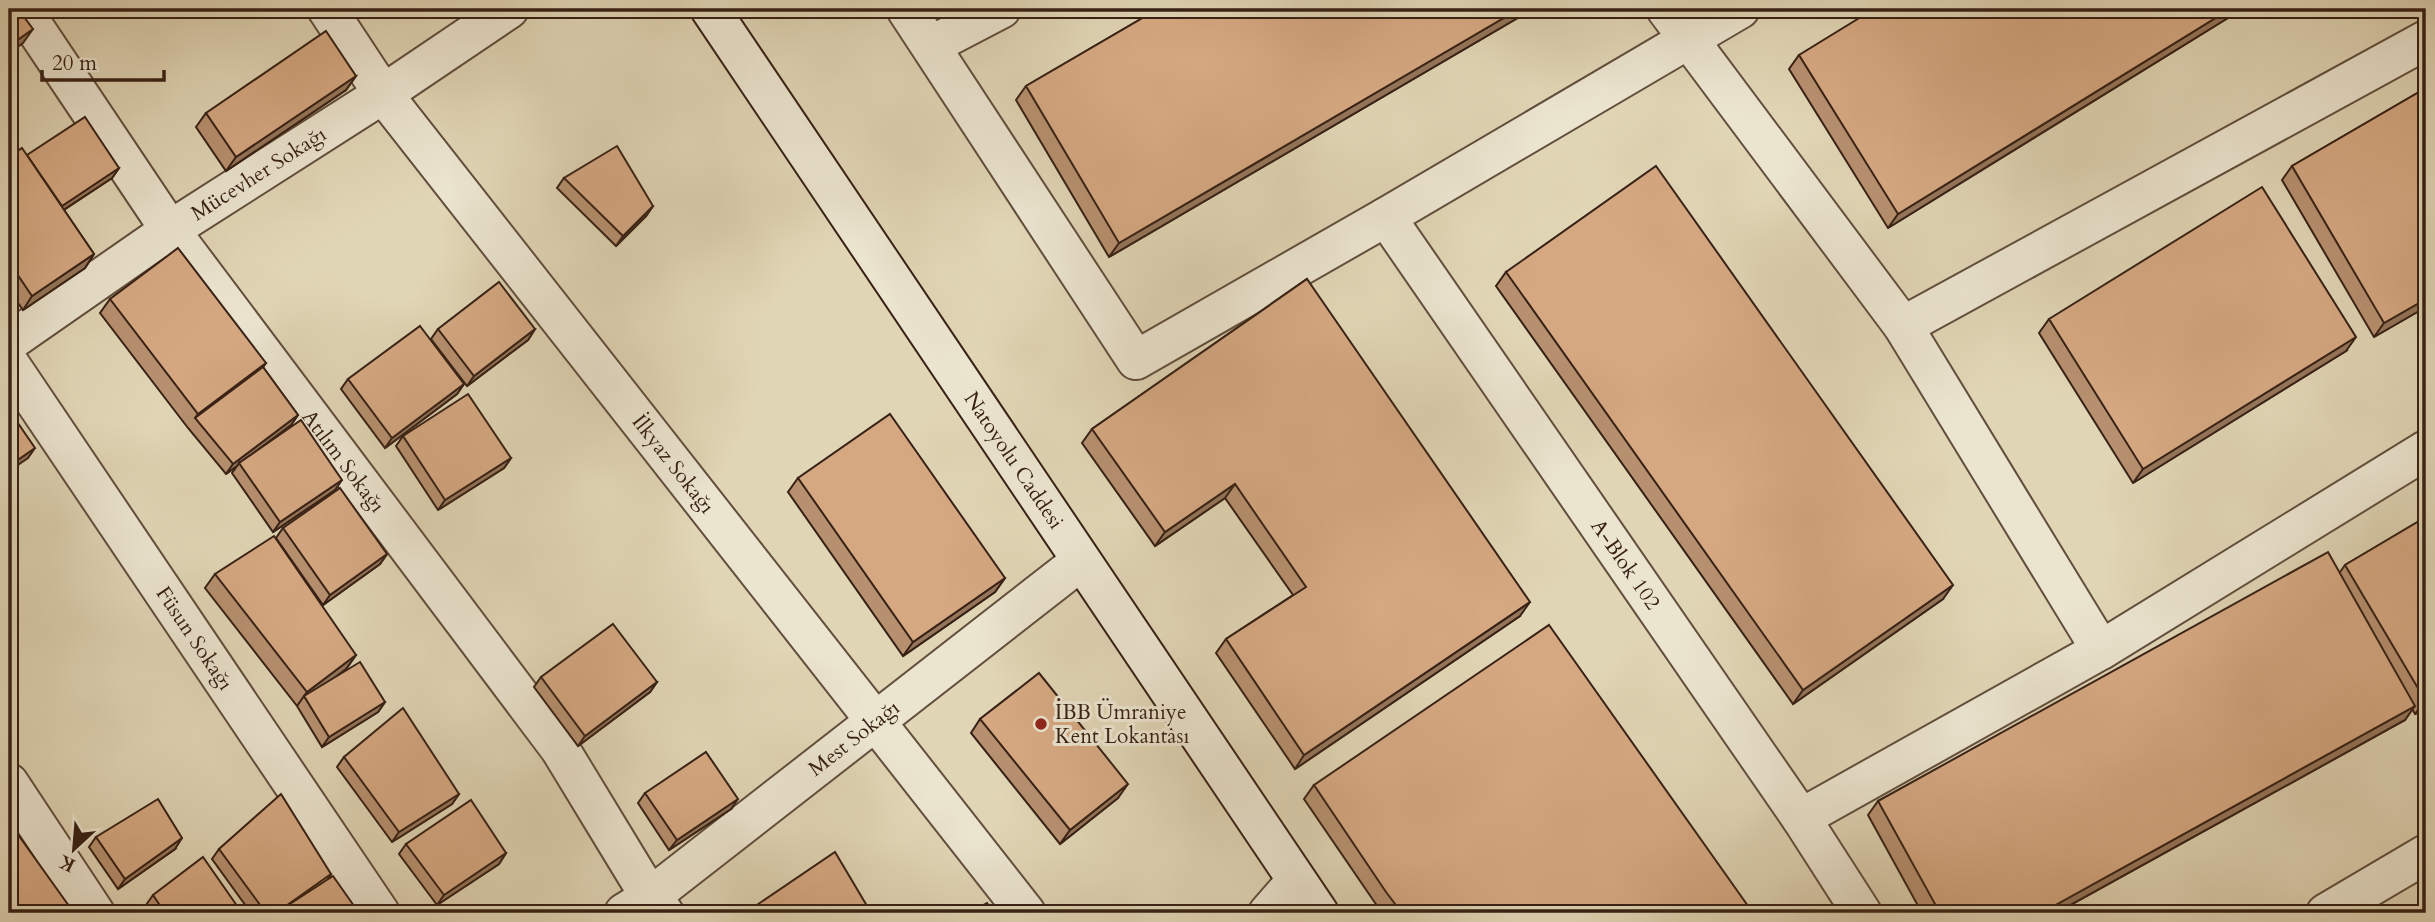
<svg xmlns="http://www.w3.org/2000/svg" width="2435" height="922" font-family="Cardo,serif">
  <rect width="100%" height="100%" fill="#e0d5b5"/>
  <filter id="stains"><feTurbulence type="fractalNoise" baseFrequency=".00286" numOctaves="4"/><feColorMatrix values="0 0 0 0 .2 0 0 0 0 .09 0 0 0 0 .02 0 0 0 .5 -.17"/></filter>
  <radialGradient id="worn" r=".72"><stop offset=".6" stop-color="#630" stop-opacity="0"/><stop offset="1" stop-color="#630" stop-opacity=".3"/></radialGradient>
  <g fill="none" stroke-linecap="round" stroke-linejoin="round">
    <g stroke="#614e3d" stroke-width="42">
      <g id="minor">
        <path id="s1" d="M22 9 170 230 560 749 650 897 664 913"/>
        <path id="s2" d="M327 9 383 94 1026 913"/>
        <path d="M906 9 1136 360 1386 217 1740 9"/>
        <path d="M1666 9 1903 326 2101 650"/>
        <path d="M932 45 1001 9"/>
        <path id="s3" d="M1386 217 1801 818 1862 913"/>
        <path d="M1903 326 2426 40"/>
        <path id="s4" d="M9 342 170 230 383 94 509 9"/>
        <path id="s5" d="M9 363 380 913"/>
        <path d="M9 783 95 913"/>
        <path d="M1801 818 2101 650 2426 450"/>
        <path id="s6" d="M624 913 650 897 1081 561"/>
        <path d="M1268 913 1296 881"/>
        <path d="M2326 913 2426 854"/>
      </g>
    </g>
    <g stroke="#372115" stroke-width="42">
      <g id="secondary">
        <path id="s7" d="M710 9 1319 913"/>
      </g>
    </g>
    <use href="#minor" stroke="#ebe4cf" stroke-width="38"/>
    <use href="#secondary" stroke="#ebe4cf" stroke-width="38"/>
  </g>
  <g fill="#b79070" stroke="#372115" stroke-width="2">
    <path d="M1158 9H1533L1109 257 1016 100 1026 86Z"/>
    <path d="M2236 13 1888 228 1789 69 1799 55Z"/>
    <path d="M356 76 346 90 226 171 196 127 206 113Z"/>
    <path d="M2426 88V307L2374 337 2282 180 2292 166Z"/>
    <path d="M27 155 119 168 112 178 64 210 94 254 85 268 23 310 9 290V157Z"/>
    <path d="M564 178 653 206 646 216 616 246 557 188Z"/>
    <path d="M1506 272 1943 599 1793 704 1496 286Z"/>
    <path d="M1307 279 1520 616 1295 769 1216 653 1226 639 1293 595 1225 498 1155 546 1082 443 1092 429Z"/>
    <path d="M110 299 266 363 263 367 298 415 291 425 259 449 335 490 273 532 232 473 237 466 226 474 188 428 100 313Z"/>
    <path d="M2049 319 2346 351 2133 483 2039 333Z"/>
    <path d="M438 329H535L528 340 467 386 431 339Z"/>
    <path d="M348 379 464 384 457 394 385 448 341 389Z"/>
    <path d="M403 436 511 458 504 468 438 510 396 446Z"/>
    <path d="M798 478 1005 578 995 592 903 656 788 492Z"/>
    <path d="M2426 517V708L2415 714 2412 709 2405 720 2056 913H1922L1868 815 1878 801 2340 572 2345 565Z"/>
    <path d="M283 528 387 554 380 564 323 605 276 538Z"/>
    <path d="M215 574 356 655 346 669 336 676 385 702 378 712 322 747 297 706 205 588Z"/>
    <path d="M541 677 657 682 650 692 578 746 534 687Z"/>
    <path d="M980 719 1118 798 1060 844 971 733Z"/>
    <path d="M344 757 459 794 452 804 392 842 337 767Z"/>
    <path d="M1314 785 1753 913H1382L1304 799Z"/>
    <path d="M645 793 731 809 669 850 638 803Z"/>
    <path d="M96 837 175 849 118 889 89 847Z"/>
    <path d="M406 844 506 853 499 864 437 905 399 854Z"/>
    <path d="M219 849 331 874 328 879 359 913H251L212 859Z"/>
    <path d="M153 895 242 913H151L146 905Z"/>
  </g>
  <g fill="#95765b" stroke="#372115" stroke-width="2">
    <path d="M1519 9H1533L1109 257 1119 243Z"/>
    <path d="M2230 9H2239L2236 13 1888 228 1898 214Z"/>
    <path d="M33 29 23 43 9 53V46Z"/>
    <path d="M356 76 346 90 226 171 236 157Z"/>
    <path d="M119 168 112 178 51 218 58 208Z"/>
    <path d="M653 206 646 216 616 246 623 236Z"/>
    <path d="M94 254 85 268 23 310 32 296Z"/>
    <path d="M2426 299V307L2374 337 2384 323Z"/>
    <path d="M535 329 528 340 467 386 474 376Z"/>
    <path d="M2356 337 2346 351 2133 483 2143 469Z"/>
    <path d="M266 363 256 377 195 418 198 414Z"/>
    <path d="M464 384 457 394 385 448 392 438Z"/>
    <path d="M298 415 291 425 239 464V463L237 466 226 474 233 464Z"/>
    <path d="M35 448 28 458 9 471V466Z"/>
    <path d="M511 458 504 468 438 510 445 500Z"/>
    <path d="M342 480 335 490 273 532 280 522Z"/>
    <path d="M1235 484 1225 498 1155 546 1165 532Z"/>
    <path d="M387 554 380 564 323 605 330 595Z"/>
    <path d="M1005 578 995 592 903 656 913 642Z"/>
    <path d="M1953 585 1943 599 1793 704 1803 690Z"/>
    <path d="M1530 602 1520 616 1295 769 1304 755Z"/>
    <path d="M356 655 346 669 306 699 304 696 297 706 307 692Z"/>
    <path d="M657 682 650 692 578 746 585 736Z"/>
    <path d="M2425 700H2426V708L2415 714Z"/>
    <path d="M385 702 378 712 322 747 329 737Z"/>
    <path d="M2415 706 2405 720 2056 913H2041Z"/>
    <path d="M1128 784 1118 798 1060 844 1070 830Z"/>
    <path d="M459 794 452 804 392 842 399 832Z"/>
    <path d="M738 799 731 809 669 850 677 840Z"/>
    <path d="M182 838 175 849 118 889 125 879Z"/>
    <path d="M506 853 499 864 437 905 444 895Z"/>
  </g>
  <g fill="#d5a882" stroke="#372115" stroke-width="2">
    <path d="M9 9H18L33 29 9 46Z"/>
    <path d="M1158 9H1519L1119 243 1026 86Z"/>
    <path d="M1874 9H2230L1898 214 1799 55Z"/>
    <path d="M326 31 356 76 236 157 206 113Z"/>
    <path d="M2426 88V299L2384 323 2292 166Z"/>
    <path d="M85 117 119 168 62 206 27 155Z"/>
    <path d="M617 146 653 206 623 236 564 178Z"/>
    <path d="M22 148 94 254 32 296 9 262V157Z"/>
    <path d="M1656 166 1953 585 1803 690 1506 272Z"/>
    <path d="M2262 187 2356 337 2143 469 2049 319Z"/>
    <path d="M178 248 266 363 198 414 110 299Z"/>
    <path d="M1307 279 1530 602 1304 755 1226 639 1306 587 1235 484 1165 532 1092 429Z"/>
    <path d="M499 282 535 329 474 376 438 329Z"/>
    <path d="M420 326 464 384 392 438 348 379Z"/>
    <path d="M263 367 298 415 233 464 195 418Z"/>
    <path d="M468 394 511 458 445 500 403 436Z"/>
    <path d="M9 410 35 448 9 466Z"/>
    <path d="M890 414 1005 578 913 642 798 478Z"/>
    <path d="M301 420 342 480 280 522 239 463Z"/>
    <path d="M340 488 387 554 330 595 283 528Z"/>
    <path d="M2426 517V700H2425L2345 565Z"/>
    <path d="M274 536 356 655 307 692 215 574Z"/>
    <path d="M2328 552 2415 706 2041 913H1940L1878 801Z"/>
    <path d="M613 624 657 682 585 736 541 677Z"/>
    <path d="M1549 625 1753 913H1402L1386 892 1314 785Z"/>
    <path d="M360 662 385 702 329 737 304 696Z"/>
    <path d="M1039 673 1128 784 1070 830 980 719Z"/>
    <path d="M403 708 459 794 399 832 344 757Z"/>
    <path d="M706 752 738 799 677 840 645 793Z"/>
    <path d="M281 794 331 874 276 913H266L219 849Z"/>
    <path d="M158 799 182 838 125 879 96 837Z"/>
    <path d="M471 800 506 853 444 895 406 844Z"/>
    <path d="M9 822 74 913H9Z"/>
    <path d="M835 852 870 911 867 913H745Z"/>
    <path d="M203 857 242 913H165L153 895Z"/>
    <path d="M333 876 359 913H276Z"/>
    <path d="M987 903 993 913H969Z"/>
    <path d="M2426 905V913H2412Z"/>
  </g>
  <circle fill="#8f2418" stroke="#ebe4cf" stroke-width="2.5" cx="1041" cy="724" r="7"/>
  <g text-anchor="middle" stroke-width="6" stroke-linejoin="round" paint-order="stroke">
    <g font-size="21" fill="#372115" stroke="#ebe4cf">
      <text dy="7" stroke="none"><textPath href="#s4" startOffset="301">Mücevher Sokağı</textPath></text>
      <text dy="7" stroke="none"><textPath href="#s1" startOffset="555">Atılım Sokağı</textPath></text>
      <text dy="7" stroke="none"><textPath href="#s7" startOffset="544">Natoyolu Caddesi</textPath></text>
      <text dy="7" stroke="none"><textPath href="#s2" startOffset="572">İlkyaz Sokağı</textPath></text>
      <text dy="7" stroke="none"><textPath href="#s3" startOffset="422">A-Blok 102</textPath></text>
      <text dy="7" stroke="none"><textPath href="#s5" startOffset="332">Füsun Sokağı</textPath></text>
      <text dy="7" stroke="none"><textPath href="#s6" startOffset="289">Mest Sokağı</textPath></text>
    </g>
    <g font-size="21" fill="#372115" stroke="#ebe4cf" text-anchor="start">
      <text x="1055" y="719">İBB Ümraniye<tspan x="1055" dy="24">Kent Lokantası</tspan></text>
    </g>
  </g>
  <rect width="2435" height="922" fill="none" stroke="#e0d5b5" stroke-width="35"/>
  <rect x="10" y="10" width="2414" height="901" fill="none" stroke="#372115" stroke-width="3.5"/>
  <rect x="18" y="18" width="2400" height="887" fill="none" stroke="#372115" stroke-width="2"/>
  <g transform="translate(74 849) rotate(206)" stroke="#ebe4cf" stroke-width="5" paint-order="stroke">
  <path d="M0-5L12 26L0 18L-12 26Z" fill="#372115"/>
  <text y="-10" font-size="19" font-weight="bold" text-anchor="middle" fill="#372115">K</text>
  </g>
  <path d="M42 70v10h122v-10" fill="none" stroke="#372115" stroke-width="3.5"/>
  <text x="52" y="70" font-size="21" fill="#372115" stroke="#ebe4cf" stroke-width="5" paint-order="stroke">20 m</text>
  <rect width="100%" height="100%" filter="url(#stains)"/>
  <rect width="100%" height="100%" fill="url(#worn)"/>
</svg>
